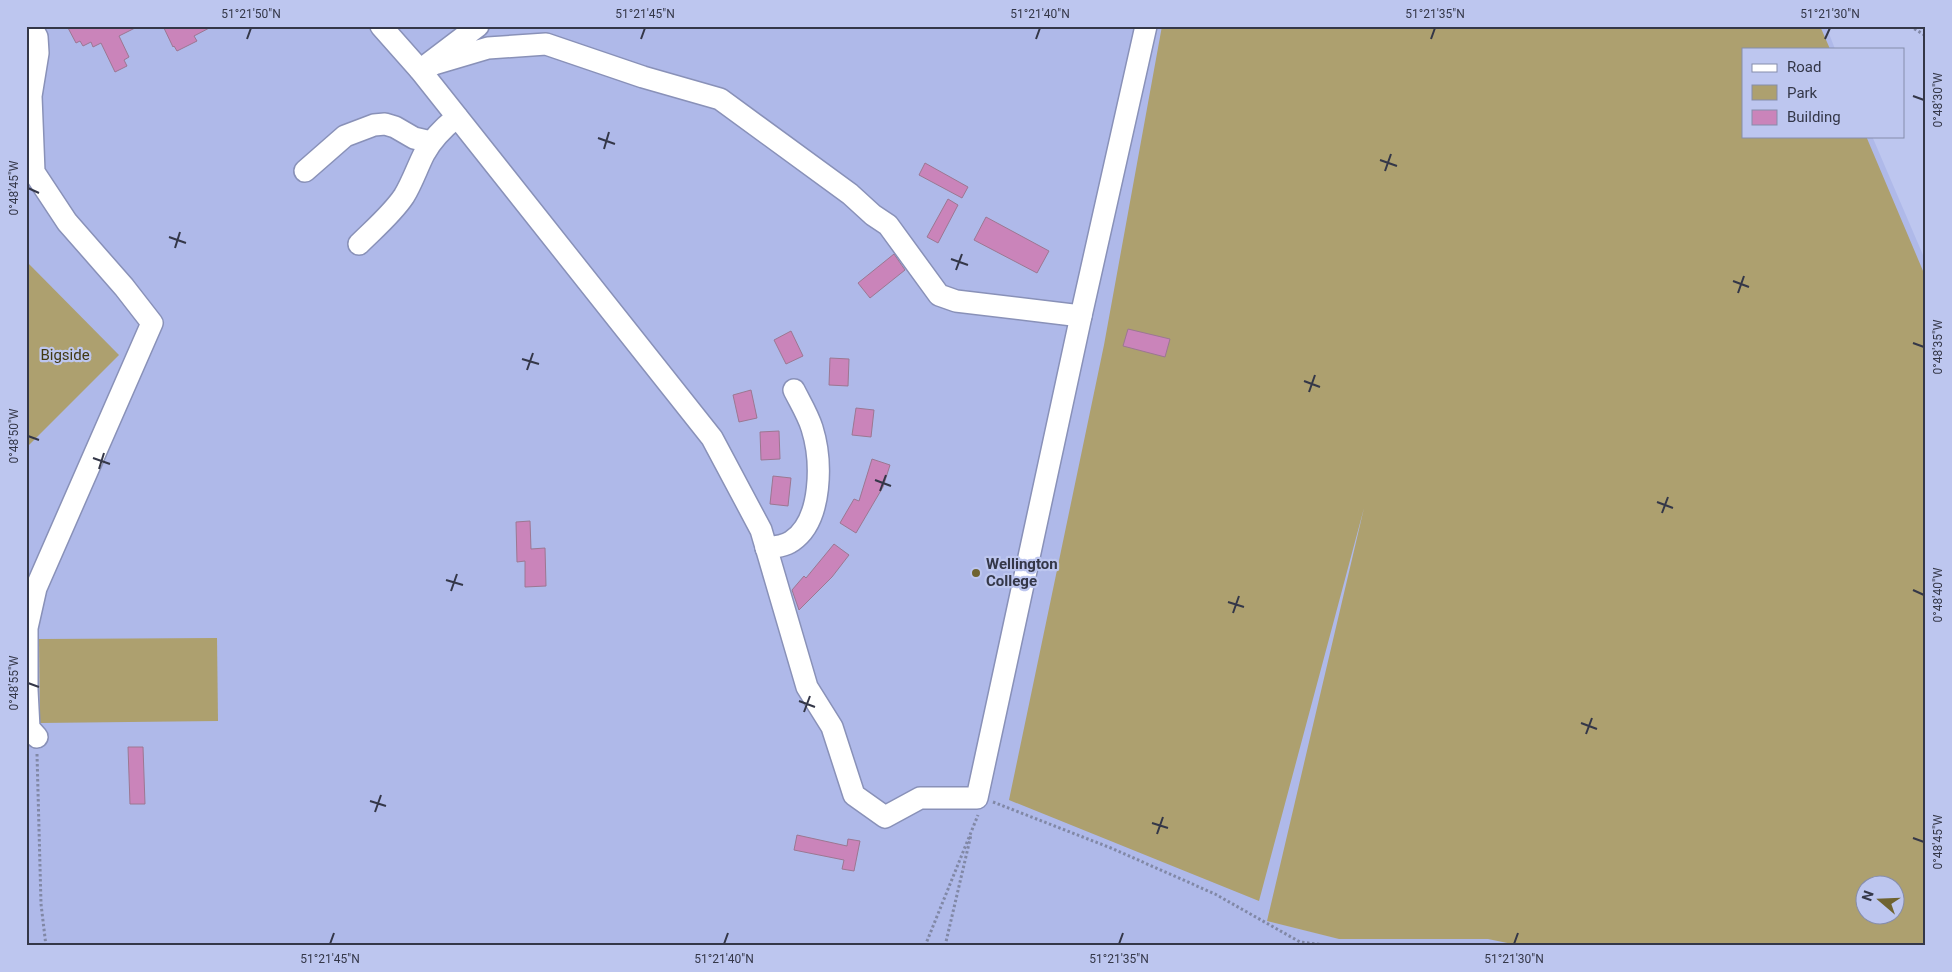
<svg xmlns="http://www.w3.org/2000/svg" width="1952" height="972" font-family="Roboto,sans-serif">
  <rect width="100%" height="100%" fill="#bdc6ef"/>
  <path fill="#afb9e9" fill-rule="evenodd" d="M26 26H1826L1835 49H1743V136H1872L1926 262V946H26ZM1864 884H1894V914H1864Z"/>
  <g fill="#ada06f" fill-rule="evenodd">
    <path d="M1162 26H1820L1830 49H1743V136H1866L1926 278V946H1522L1488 939H1339L1267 921 1364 508 1259 901 1009 800 1104 345ZM1864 884H1894V914H1864Z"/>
    <path d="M26 261 119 355 26 448Z"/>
    <path d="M217 638 218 721 40 723 39 639Z"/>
  </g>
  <g fill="#ca84ba" stroke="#9c7792">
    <path d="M67 26H139L119 36 129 57 124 60 127 66 115 72 101 43 93 47 91 42 83 46 80 41 76 43Z"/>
    <path d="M163 26H213L194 36 197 41 177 51 174 46 173 47Z"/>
    <path d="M925 163 968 187 962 198 919 175Z"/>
    <path d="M948 199 958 205 938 243 927 237Z"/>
    <path d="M986 217 1049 251 1037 273 974 240Z"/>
    <path d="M894 254 905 270 870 298 858 283Z"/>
    <path d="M1128 329 1170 339 1165 357 1123 346Z"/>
    <path d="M791 331 803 356 786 364 774 340Z"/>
    <path d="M830 358 849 359 848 386 829 385Z"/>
    <path d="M751 390 757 418 739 422 733 395Z"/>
    <path d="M856 408 874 410 871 437 852 435Z"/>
    <path d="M779 431 780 459 761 460 760 432Z"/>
    <path d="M872 459 890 465 883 487 856 533 840 523 854 499 859 501Z"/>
    <path d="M773 476 791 478 788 506 770 504Z"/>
    <path d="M530 521 531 549 545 548 546 586 525 587V561L517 562 516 522Z"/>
    <path d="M834 544 849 555 832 577 799 610 792 590 804 576 806 578Z"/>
    <path d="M128 747H143L145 804H130Z"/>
    <path d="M797 835 847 846 848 839 860 841 854 871 842 869 844 860 794 850Z"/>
  </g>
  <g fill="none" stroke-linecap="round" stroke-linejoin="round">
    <g stroke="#8991b8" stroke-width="24">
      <g id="minor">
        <path d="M31 26 37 37 38 53 31 96 34 172 67 222 124 287 152 323 36 588 27 628V690L29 728 37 737"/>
        <path d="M381 26 420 70 712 438 761 530 807 687 832 727 854 795 885 817 920 798H977L1081 316 1146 26"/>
        <path d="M478 26 420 70 434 64 488 48 546 44 643 77 720 99 850 194 873 215 888 225 939 295 956 301 1081 316"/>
        <path d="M305 171 345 136 374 125 385 124 395 127 414 138 431 142"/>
        <path d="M359 244C374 229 392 214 404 196 412 183 417 168 424 154 432 139 443 128 457 117"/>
        <path d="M766 548C775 547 785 546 792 541 823 520 822 460 812 428 808 415 800 402 794 390"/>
      </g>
    </g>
    <g stroke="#8188a6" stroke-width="3" stroke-dasharray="2.5 2.5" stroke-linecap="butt">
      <path d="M1910 26 1926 36"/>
      <path d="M37 754 41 904 46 946"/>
      <path d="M993 802 1111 848 1215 894 1300 942 1333 946"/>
      <path d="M925 946 978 815"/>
      <path d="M945 946 971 835"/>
    </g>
    <use href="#minor" stroke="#fff" stroke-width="21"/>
  </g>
  <path fill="none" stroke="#343748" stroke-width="2" d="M247 39 251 28M641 39 645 28M1036 39 1040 28M1431 39 1435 28M1825 39 1830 28M1913 96 1924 100M598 138 615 144M604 149 609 132M1380 160 1397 166M1385 171 1391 154M28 188 39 193M169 237 186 243M175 248 180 232M951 259 968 265M956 270 962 254M1733 281 1749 287M1738 293 1744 276M1913 343 1924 347M522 359 539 364M527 370 533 353M1304 381 1320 387M1309 392 1315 375M28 436 39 440M93 458 110 464M99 469 104 453M875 480 891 486M880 491 886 475M1657 502 1673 508M1662 513 1668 497M446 580 463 585M1913 590 1924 595M451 591 457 574M1228 602 1244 607M1233 613 1239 596M28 683 39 687M799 701 815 707M804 712 810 696M1581 723 1597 729M1586 734 1592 718M370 801 386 806M375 812 381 795M1152 823 1168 828M1157 834 1163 817M1913 838 1924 842M330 944 334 933M724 944 728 933M1119 944 1123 933M1514 944 1518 933"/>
  <circle fill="#6f6330" stroke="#bdc6ef" stroke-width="2" cx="976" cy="573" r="5"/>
  <g text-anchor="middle" stroke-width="4.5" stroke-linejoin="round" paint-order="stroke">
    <g font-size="15" fill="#423913" stroke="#bdc6ef">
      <text x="65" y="360">Bigside</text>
    </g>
    <g font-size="15" font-weight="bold" fill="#343748" stroke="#bdc6ef" text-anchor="start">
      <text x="986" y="569">Wellington<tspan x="986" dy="17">College</tspan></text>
    </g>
  </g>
  <rect width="1952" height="972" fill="none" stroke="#bdc6ef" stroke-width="55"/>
  <rect x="1742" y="48" width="162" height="90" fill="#bdc6ef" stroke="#868dac"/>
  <rect x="1752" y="64" width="25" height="8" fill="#ffffff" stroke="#868dac"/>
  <text x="1787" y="72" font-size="15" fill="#343748">Road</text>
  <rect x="1752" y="85" width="25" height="15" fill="#ada06f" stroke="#868dac"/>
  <text x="1787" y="98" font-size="15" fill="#343748">Park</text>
  <rect x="1752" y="110" width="25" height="15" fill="#ca84ba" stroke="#868dac"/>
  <text x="1787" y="122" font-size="15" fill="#343748">Building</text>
  <g transform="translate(1880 900) rotate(289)"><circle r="24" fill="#bdc6ef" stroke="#868dac"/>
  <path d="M0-4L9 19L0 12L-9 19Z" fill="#6f6330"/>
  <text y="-8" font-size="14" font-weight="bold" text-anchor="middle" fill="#343748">N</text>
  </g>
  <rect x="28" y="28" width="1896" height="916" fill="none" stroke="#343748" stroke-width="2"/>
  <g font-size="12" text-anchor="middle" fill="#343748">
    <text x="251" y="18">51°21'50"N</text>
    <text x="645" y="18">51°21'45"N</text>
    <text x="1040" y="18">51°21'40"N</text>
    <text x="1435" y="18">51°21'35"N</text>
    <text x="1830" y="18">51°21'30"N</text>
    <text transform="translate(1938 100) rotate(-90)" y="4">0°48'30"W</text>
    <text transform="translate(14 188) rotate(-90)" y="4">0°48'45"W</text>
    <text transform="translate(1938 347) rotate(-90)" y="4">0°48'35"W</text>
    <text transform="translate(14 436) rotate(-90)" y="4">0°48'50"W</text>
    <text transform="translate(1938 595) rotate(-90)" y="4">0°48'40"W</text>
    <text transform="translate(14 683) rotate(-90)" y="4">0°48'55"W</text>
    <text transform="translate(1938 842) rotate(-90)" y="4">0°48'45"W</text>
    <text x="330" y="963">51°21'45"N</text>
    <text x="724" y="963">51°21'40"N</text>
    <text x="1119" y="963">51°21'35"N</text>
    <text x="1514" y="963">51°21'30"N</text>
  </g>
</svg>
